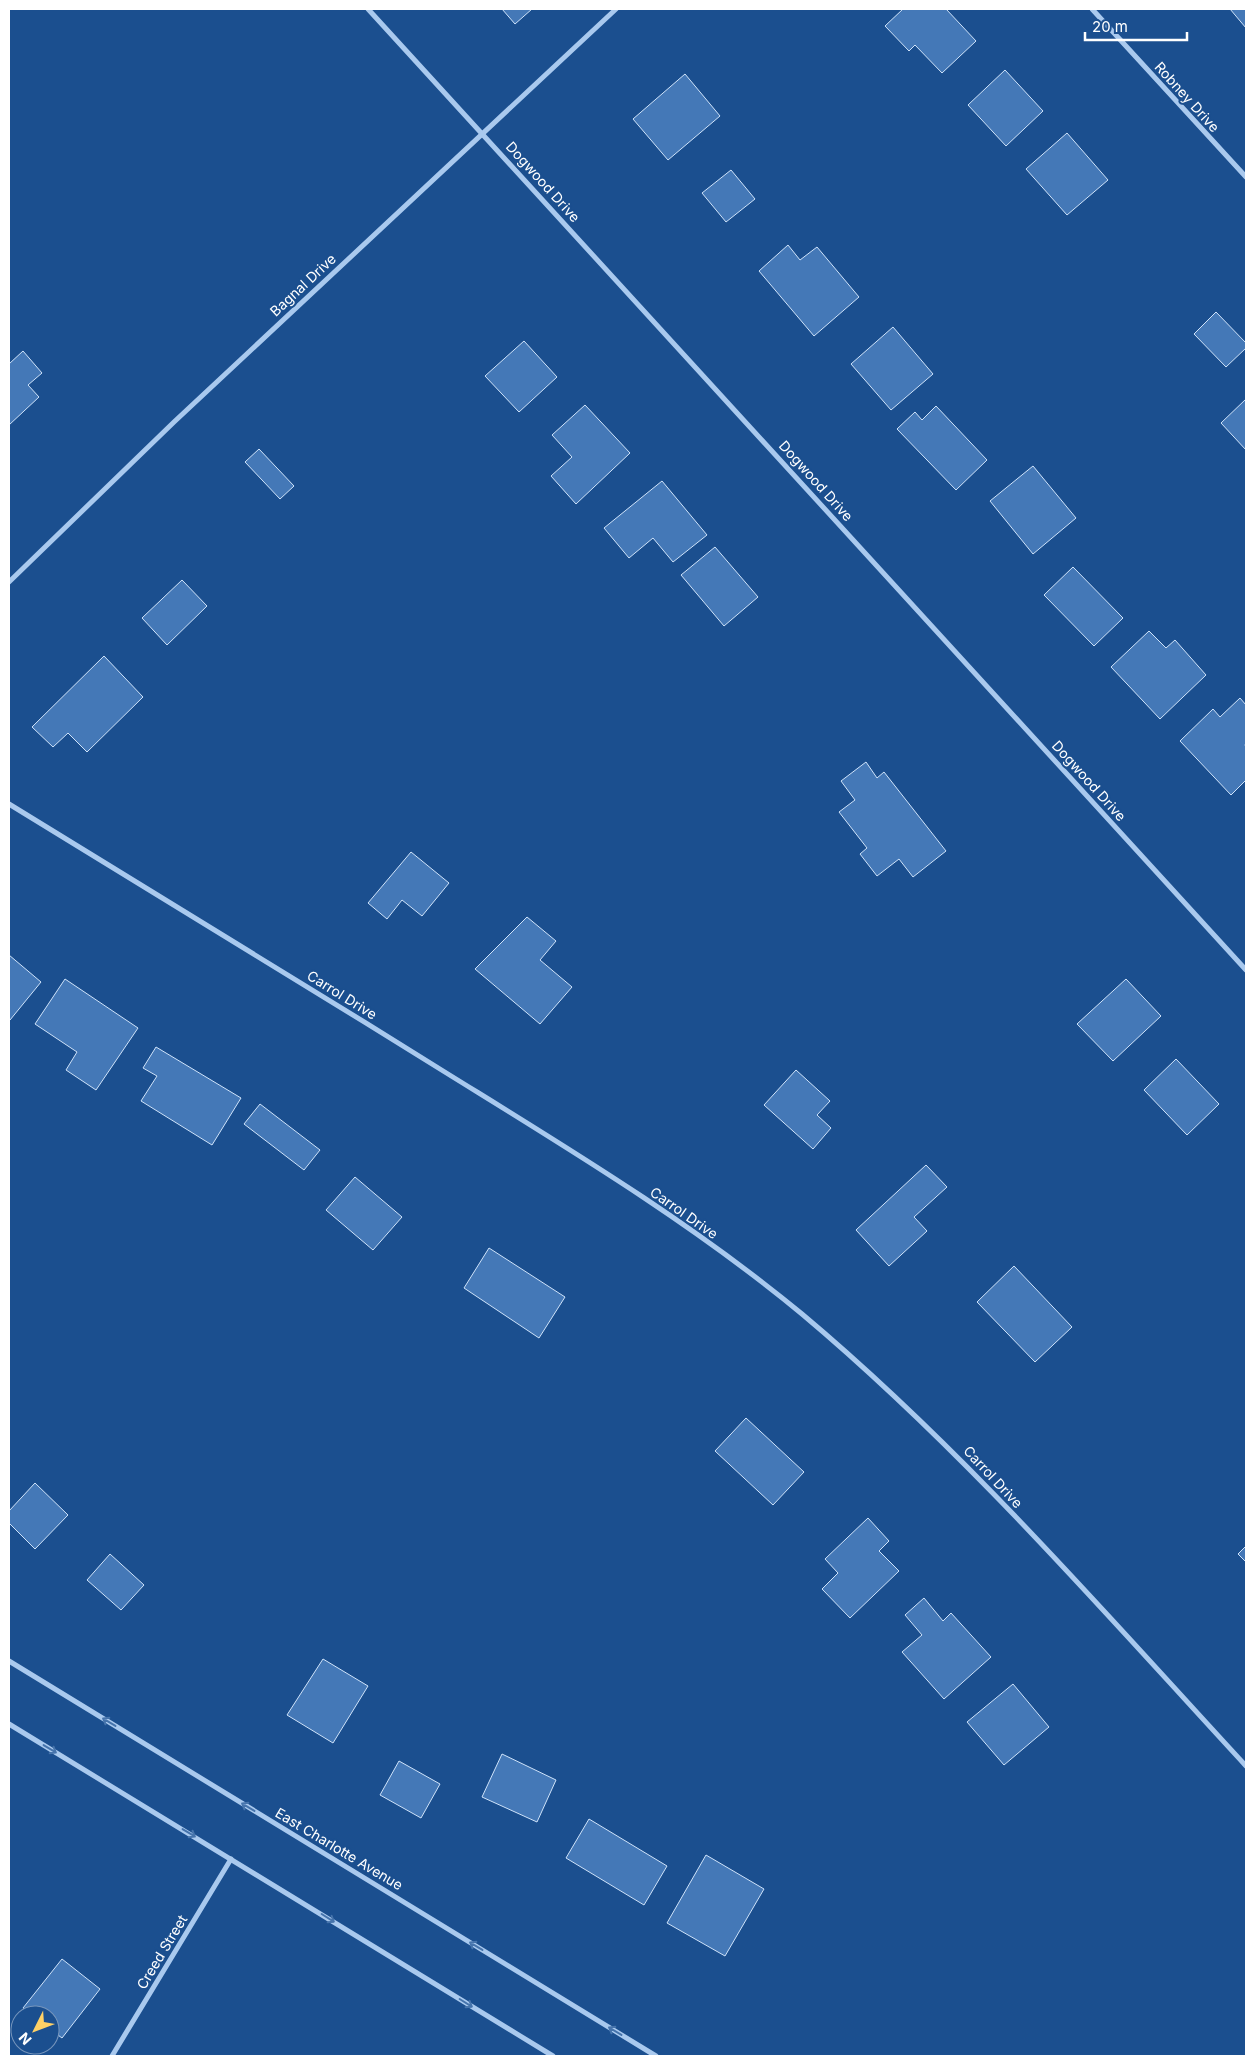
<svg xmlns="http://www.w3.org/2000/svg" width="1255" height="2065" font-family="Inter,sans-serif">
  <rect width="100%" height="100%" fill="#1b4f8f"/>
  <g fill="#4478b7" stroke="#cfe3fa">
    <path d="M502 9H532L515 24Z"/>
    <path d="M903 9H946L976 41 942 73 915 45 909 51 885 26Z"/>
    <path d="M1230 9H1246V28Z"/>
    <path d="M1005 70 1043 111 1006 146 968 105Z"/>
    <path d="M685 74 720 116 668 160 633 119Z"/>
    <path d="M1067 133 1108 180 1067 215 1026 169Z"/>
    <path d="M731 170 755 199 726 222 702 193Z"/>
    <path d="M788 245 800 260 817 247 859 297 814 336 759 271Z"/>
    <path d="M1216 312 1246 343V348L1226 367 1194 334Z"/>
    <path d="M893 327 933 374 891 410 851 364Z"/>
    <path d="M524 341 557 377 519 412 485 376Z"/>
    <path d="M23 351 42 373 28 385 39 397 9 425V364Z"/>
    <path d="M1246 399V450L1221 423Z"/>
    <path d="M585 405 630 453 576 504 551 476 572 457 552 435Z"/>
    <path d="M936 406 987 460 956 490 897 429 915 412 922 420Z"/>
    <path d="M259 449 294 486 280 499 245 462Z"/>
    <path d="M1033 466 1076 518 1033 554 990 501Z"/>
    <path d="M662 481 707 535 673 562 653 538 629 558 604 528Z"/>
    <path d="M715 547 758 597 724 626 681 575Z"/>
    <path d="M1073 567 1123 618 1094 646 1044 595Z"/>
    <path d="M182 580 207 606 167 645 142 618Z"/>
    <path d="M1149 631 1166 648 1175 640 1206 675 1160 719 1111 667Z"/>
    <path d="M104 656 143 697 87 752 68 733 53 747 32 727Z"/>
    <path d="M1240 698 1246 705V743L1245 745 1246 747V780L1231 795 1180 741 1213 709 1220 717Z"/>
    <path d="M866 762 877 778 884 772 946 851 913 877 899 859 877 876 860 854 867 848 839 812 855 800 841 781Z"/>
    <path d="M411 852 449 883 422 916 402 900 387 919 368 903Z"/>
    <path d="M527 917 556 941 540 960 572 987 540 1024 475 969Z"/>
    <path d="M9 955 41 982 10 1020 9 1019Z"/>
    <path d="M65 979 138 1028 96 1090 66 1070 77 1052 35 1024Z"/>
    <path d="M1126 979 1161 1016 1113 1061 1077 1024Z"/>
    <path d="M156 1047 241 1098 212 1145 141 1101 157 1076 143 1068Z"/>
    <path d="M1176 1059 1219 1104 1187 1135 1144 1090Z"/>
    <path d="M796 1070 830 1101 817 1115 831 1128 813 1149 764 1105Z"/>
    <path d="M260 1104 320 1150 304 1170 244 1124Z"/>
    <path d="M926 1165 947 1187 914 1217 927 1231 889 1266 856 1230Z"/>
    <path d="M355 1177 402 1217 373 1250 326 1210Z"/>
    <path d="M489 1248 565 1297 539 1338 464 1288Z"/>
    <path d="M1014 1266 1072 1327 1035 1362 977 1302Z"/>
    <path d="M746 1418 804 1472 773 1505 715 1451Z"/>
    <path d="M35 1483 68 1515 35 1549 9 1523V1511Z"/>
    <path d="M868 1518 889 1541 879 1551 899 1571 850 1618 822 1589 838 1573 825 1559Z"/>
    <path d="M1246 1546V1562L1238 1554Z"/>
    <path d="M110 1554 144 1585 121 1610 87 1580Z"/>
    <path d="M924 1598 943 1621 951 1613 991 1657 944 1699 902 1652 922 1635 905 1615Z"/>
    <path d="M323 1659 368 1686 333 1743 287 1715Z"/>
    <path d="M1013 1684 1049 1727 1004 1765 967 1722Z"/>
    <path d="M502 1754 556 1780 537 1822 482 1797Z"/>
    <path d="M399 1761 440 1784 421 1818 380 1795Z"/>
    <path d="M589 1819 667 1866 644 1905 566 1858Z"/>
    <path d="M706 1855 764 1889 725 1956 667 1923Z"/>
    <path d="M62 1959 100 1989 62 2038 50 2029V2015H32L23 2008Z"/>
  </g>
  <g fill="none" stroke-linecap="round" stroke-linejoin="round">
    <g stroke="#a9c9ee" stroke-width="5">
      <path d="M368 9 1246 970"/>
      <path d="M1092 9 1246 177"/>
      <path d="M9 582 174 422 616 9"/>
      <path d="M9 804C155 893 302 983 448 1074 569 1149 692 1223 802 1314 964 1450 1103 1611 1246 1766"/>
      <path d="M9 1661 656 2056"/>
      <path d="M9 1724 553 2056"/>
      <path d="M112 2056 231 1859"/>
    </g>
  </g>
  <defs><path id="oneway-shaft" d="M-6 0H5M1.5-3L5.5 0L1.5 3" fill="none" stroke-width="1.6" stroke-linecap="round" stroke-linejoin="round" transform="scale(1.25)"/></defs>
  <g stroke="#4674ac">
    <use href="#oneway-shaft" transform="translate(109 1722) rotate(-149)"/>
    <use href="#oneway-shaft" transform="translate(50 1749) rotate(31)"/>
    <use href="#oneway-shaft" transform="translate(248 1807) rotate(-149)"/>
    <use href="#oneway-shaft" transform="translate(189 1833) rotate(31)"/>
    <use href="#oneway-shaft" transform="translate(328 1918) rotate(32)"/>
    <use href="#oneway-shaft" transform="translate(476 1946) rotate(-149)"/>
    <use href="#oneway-shaft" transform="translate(466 2003) rotate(32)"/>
    <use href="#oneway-shaft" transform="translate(615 2031) rotate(-149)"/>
  </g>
  <g text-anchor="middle" stroke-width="4" stroke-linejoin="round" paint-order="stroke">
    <g font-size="14" fill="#fff" stroke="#1b4f8f">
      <text transform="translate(1187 97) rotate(48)" y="5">Robney Drive</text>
      <text transform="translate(543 182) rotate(48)" y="5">Dogwood Drive</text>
      <text transform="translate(303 285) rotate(-43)" y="5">Bagnal Drive</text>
      <text transform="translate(816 481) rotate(48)" y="5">Dogwood Drive</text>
      <text transform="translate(1089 781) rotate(48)" y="5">Dogwood Drive</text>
      <text transform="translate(342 995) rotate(32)" y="5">Carrol Drive</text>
      <text transform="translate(684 1213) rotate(35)" y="5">Carrol Drive</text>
      <text transform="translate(993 1477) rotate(47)" y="5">Carrol Drive</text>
      <text transform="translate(339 1849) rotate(31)" y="5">East Charlotte Avenue</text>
      <text transform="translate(162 1952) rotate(-59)" y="5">Creed Street</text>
    </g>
  </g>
  <rect width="1255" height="2065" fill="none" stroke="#ffffff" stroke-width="20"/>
  <g transform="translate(35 2030) rotate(228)"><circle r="24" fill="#1b4f8f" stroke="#7695bc"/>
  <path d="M0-4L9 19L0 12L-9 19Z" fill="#ffd166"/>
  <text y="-8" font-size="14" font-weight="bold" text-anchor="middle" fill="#ffffff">N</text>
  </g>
  <path d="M1085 32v8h102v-8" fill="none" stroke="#ffffff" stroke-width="2.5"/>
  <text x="1092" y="32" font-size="15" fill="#ffffff" stroke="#1b4f8f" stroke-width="4" paint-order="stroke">20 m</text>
</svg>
